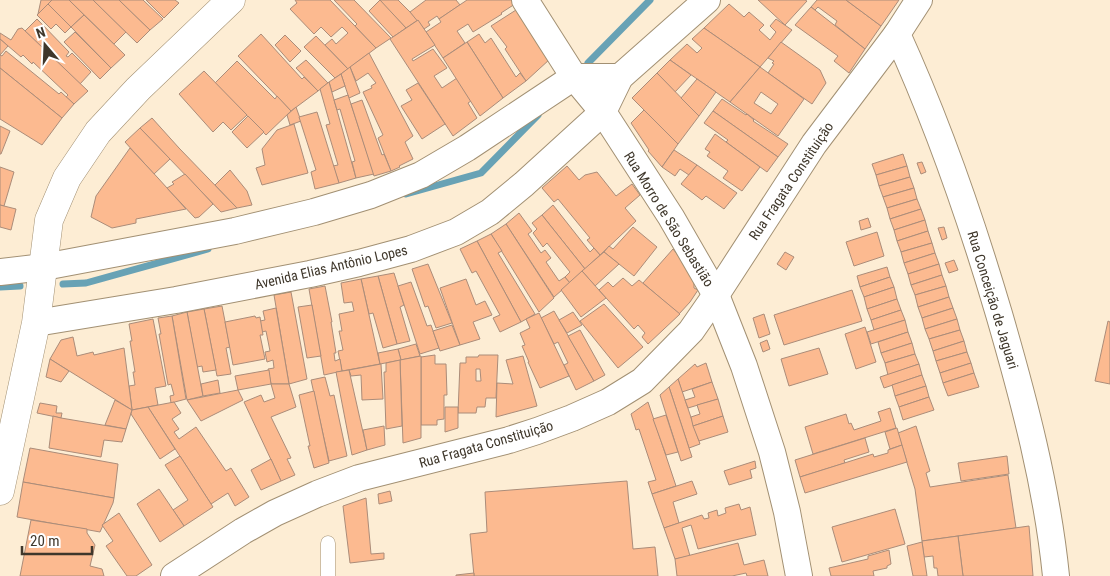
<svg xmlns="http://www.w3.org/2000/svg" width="1110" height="576" font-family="'Roboto Condensed',sans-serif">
  <rect width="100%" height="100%" fill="#fdedd4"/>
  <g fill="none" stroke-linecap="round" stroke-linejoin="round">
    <g stroke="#68a2b5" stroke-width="7">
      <path d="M588 63 650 0"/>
      <path d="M406 194 481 173 538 115"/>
      <path d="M63 284 86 283 208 249"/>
      <path d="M0 287 20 286"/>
    </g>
  </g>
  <g fill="#fcba90" stroke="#ab8c79" fill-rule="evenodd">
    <path d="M41 0H52L38 14Z"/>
    <path d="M52 0H69L84 15 71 27 48 4Z"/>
    <path d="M69 0H93L126 32 114 44Z"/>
    <path d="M93 0H119L150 30 137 43Z"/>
    <path d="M119 0H143L163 19 150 30Z"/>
    <path d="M146 0H175L179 3 164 18Z"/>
    <path d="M295 0H330L376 48 348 69 325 45 332 39 336 44 348 33 342 27 331 37 321 27 314 34 290 9 297 3Z"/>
    <path d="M334 0H354L391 38 376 48 355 26 357 24Z"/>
    <path d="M379 0H398L418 20 406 28Z"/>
    <path d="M380 0 406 28 393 37 369 11Z"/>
    <path d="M426 0H456L460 5 439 19 437 16 428 22 430 25 424 29 410 12Z"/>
    <path d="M467 0H512L515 4 501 13 502 14 473 32 468 24 457 31 465 43 443 58 426 32 441 22 439 19Z"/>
    <path d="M758 0H805L807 1 785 25Z"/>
    <path d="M817 0H846L881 26 865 49 835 25 837 21 818 7 815 10 811 7Z"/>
    <path d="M846 0H899L881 26Z"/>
    <path d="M48 4 71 27 65 33 56 24 51 29 37 15Z"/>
    <path d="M729 4 744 17 749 12 764 25 759 30 770 40 776 32 770 26 776 19 792 30 760 67 704 28Z"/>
    <path d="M811 7 865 49 849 73 834 61 838 56 795 25Z"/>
    <path d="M516 10 550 59 526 81 505 49 507 47 491 26Z"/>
    <path d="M84 15 125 55 111 68 71 27Z"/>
    <path d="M37 19 69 52 66 56 68 57 72 53 91 72 80 84 25 31Z"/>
    <path d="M418 20 435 45 412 59 413 61 433 49 447 68 434 76 442 88 457 78 471 101 468 103 477 118 453 136 390 39Z"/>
    <path d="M22 28 88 91 74 104 66 97 68 95 33 62 32 64 23 55 21 57 0 39V33L11 40 18 29Z"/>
    <path d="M704 28 760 67 730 102 670 60 687 44 697 53 702 48 692 39Z"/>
    <path d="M75 32 111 68 100 79 64 42Z"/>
    <path d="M261 34 302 79 304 77 318 91 291 111 238 56Z"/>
    <path d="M479 34 485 43 491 38 516 77 520 73 526 81 503 98 467 42Z"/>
    <path d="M285 35 301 51 290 62 275 45Z"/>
    <path d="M316 36 348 69 335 78 304 47Z"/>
    <path d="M0 39 8 46 0 55 2 56 6 51 59 94 61 92 74 104 62 118 0 68Z"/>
    <path d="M467 42 503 98 480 116 443 58Z"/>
    <path d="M781 42 820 70 826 83 812 104 768 73 774 64 772 63 774 61 768 58Z"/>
    <path d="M369 53 413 136 405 142 413 159 399 166 400 167 391 171 378 138 383 135 363 92 372 88 371 86 376 83 368 73 356 81 350 67Z"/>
    <path d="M306 60 328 83 318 91 296 68Z"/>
    <path d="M670 60 691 75 675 92 657 73Z"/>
    <path d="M237 61 275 99 277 96 291 111 266 135 215 83Z"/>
    <path d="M350 67 360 93 349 98 341 74Z"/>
    <path d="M760 67 804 99 778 136 730 102ZM761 92 778 104 771 114 754 103Z"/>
    <path d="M0 68 62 118 42 145 0 119Z"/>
    <path d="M204 71 247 115 231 130 223 122 213 132 179 94Z"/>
    <path d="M657 73 699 116 678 144 632 98Z"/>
    <path d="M341 74 345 86 332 92 329 82Z"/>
    <path d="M697 79 716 92 699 116 681 98Z"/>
    <path d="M329 82 356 178 339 183 333 166 338 165 326 125 330 124 320 89Z"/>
    <path d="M418 83 445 124 422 139 401 106 412 100 406 90Z"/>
    <path d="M348 95 374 174 356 178 352 162 355 161 340 109 337 110 334 100Z"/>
    <path d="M722 99 746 115 747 114 754 120 753 121 788 144 778 157 713 111Z"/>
    <path d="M362 100 382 155 384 154 391 171 374 176 351 104Z"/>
    <path d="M296 107 301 121 290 125 287 115Z"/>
    <path d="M644 110 678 144 662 167 648 151 649 150 631 123Z"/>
    <path d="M713 111 778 157 767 172 726 142 728 140 704 123Z"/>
    <path d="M317 112 339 183 315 189 311 172 316 170 299 117Z"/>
    <path d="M248 116 264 132 247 148 232 132Z"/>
    <path d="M152 118 179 148 237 208 221 212 140 128Z"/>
    <path d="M294 124 308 173 262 185 256 168 265 165 262 149 277 130Z"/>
    <path d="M0 126 10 131 1 154H0Z"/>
    <path d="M140 128 170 159 154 174 125 142Z"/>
    <path d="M715 134 760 167 742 191 723 178 728 171 707 156 710 152 705 149Z"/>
    <path d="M130 148 158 178 186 209 136 219V223L112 228 91 217 96 196Z"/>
    <path d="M674 150 697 165 689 175 680 169 675 176 662 167Z"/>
    <path d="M903 154 907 166 876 175 872 164Z"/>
    <path d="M922 162 926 172 921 174 917 163Z"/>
    <path d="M697 165 737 193 724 209 706 196 702 200 681 184Z"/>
    <path d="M567 166 579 180 585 175 597 172 616 196 632 184 640 195 625 208 636 221 600 255 587 240 590 238 558 199 554 202 542 188Z"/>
    <path d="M907 166 910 177 879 186 876 175Z"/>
    <path d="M0 167 14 172 4 206 0 205Z"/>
    <path d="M230 170 247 191 252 205 237 208 215 185Z"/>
    <path d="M185 174 213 204 199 217 195 218 167 188 174 184 172 182Z"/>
    <path d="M910 177 914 188 883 197 879 186Z"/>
    <path d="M914 188 917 199 887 208 883 197Z"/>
    <path d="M917 199 921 209 890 219 887 208Z"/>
    <path d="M0 205 16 209 11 230 0 227Z"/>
    <path d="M553 205 590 252 594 248 600 255 585 269 542 215Z"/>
    <path d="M921 209 925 220 894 230 890 219Z"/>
    <path d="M519 213 532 231 528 234 541 253 545 250 551 258 546 262 559 281 565 277 570 283 554 297 506 224Z"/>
    <path d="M542 215 585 269 570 283 565 277 570 272 547 243 543 247 533 233 537 229 532 223Z"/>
    <path d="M868 218 871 227 861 230 859 221Z"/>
    <path d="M925 220 928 231 897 241 894 230Z"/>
    <path d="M506 224 554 298 539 312 491 234Z"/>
    <path d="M633 227 657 247 634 276 604 252 609 246 613 249Z"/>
    <path d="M944 227 947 238 942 240 938 228Z"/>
    <path d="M928 231 932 243 901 252 897 241Z"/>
    <path d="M877 232 884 256 854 266 846 242Z"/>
    <path d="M491 234 502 251 498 253 535 314 521 322 477 241Z"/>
    <path d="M477 241 521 322 500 332 493 318 500 315 476 271 472 273 460 249Z"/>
    <path d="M932 243 935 253 904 263 901 252Z"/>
    <path d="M673 249 691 272 694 280V288L698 290 690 302 679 314 643 283Z"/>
    <path d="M604 252 619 264 595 286 582 271Z"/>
    <path d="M785 252 794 257 786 270 777 264Z"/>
    <path d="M935 253 939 264 908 274 904 263Z"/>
    <path d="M954 260 958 270 949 273 945 263Z"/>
    <path d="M428 264 452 323 436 328 428 306 425 307 412 269Z"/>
    <path d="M939 264 942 275 911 285 908 274Z"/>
    <path d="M887 267 890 277 860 287 857 276Z"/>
    <path d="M582 271 606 298 581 317 561 290Z"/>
    <path d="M394 273 404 305 400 307 410 341 397 344 378 276Z"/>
    <path d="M942 275 946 286 915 295 911 285Z"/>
    <path d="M378 276 397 344 383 348 373 313 369 314 361 279Z"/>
    <path d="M890 277 894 287 864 297 860 287Z"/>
    <path d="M623 278 632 286 639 280 680 314 648 344 642 337 645 333 638 325 634 329 599 290 608 282 613 287Z"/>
    <path d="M361 279 380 364 342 371 338 351 343 350 339 331H342L339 314 354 311 352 302 344 303 341 283Z"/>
    <path d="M466 279 476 305 485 301 492 315 473 322 480 339 460 345 440 288Z"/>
    <path d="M411 282 427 326 431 325 439 348 420 354 398 286Z"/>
    <path d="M325 286 332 322H331L336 353H334L335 361 340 359 342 371 324 375 309 289Z"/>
    <path d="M946 286 949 297 918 307 915 295Z"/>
    <path d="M894 287 897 299 867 309 864 297Z"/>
    <path d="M852 290 862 321 784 345 774 315Z"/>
    <path d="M291 292 307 379 289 384 274 295Z"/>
    <path d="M949 297 953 308 922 318 918 307Z"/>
    <path d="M897 299 901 310 871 320 867 309Z"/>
    <path d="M604 304 643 347 618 368 580 321Z"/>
    <path d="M312 305 321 356 307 358 298 307Z"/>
    <path d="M222 306 230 347 226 348 231 374 217 376 204 309Z"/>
    <path d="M276 308 289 384H271L268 369 274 368 273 360 267 362 265 352 270 351 266 331 262 332 260 321 265 320 263 311Z"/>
    <path d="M953 308 957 319 925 329 922 318Z"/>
    <path d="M204 309 216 370 203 372 202 366 197 367 187 312Z"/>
    <path d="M901 310 905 320 874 330 871 320Z"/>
    <path d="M554 311 594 381 576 390 564 365 568 363 558 342 554 344 541 318Z"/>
    <path d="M187 312 203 396 187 400 172 316Z"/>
    <path d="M573 312 582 325 567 333 559 320Z"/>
    <path d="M539 313 569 376 540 388 528 362H529L522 346 525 345 520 333 530 328 526 319Z"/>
    <path d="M764 314 770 334 759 338 753 318Z"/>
    <path d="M172 316 186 399 171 403 170 396 174 395 171 384 168 385 159 334H161L158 318Z"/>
    <path d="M255 316 256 318 260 317 263 335H260L265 359 233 365 225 322Z"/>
    <path d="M153 319 166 386 155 388 158 405 132 410 129 386 135 385 133 372H135L130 341H132L129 324Z"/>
    <path d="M957 319 960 330 929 339 925 329Z"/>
    <path d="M905 320 908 332 871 344 867 332Z"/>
    <path d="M1108 321 1110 322V384L1095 381Z"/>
    <path d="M452 325 460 345 440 351 433 331Z"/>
    <path d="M865 327 876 362 856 369 845 334Z"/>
    <path d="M580 330 605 375 594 381 568 336Z"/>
    <path d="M960 330 964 341 933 351 929 339Z"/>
    <path d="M908 332 912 343 881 353 878 342Z"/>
    <path d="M73 337 77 356 93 352 94 355 124 348 132 410 50 359 61 340Z"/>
    <path d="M767 340 770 349 763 352 760 343Z"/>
    <path d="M964 341 967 352 936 361 933 351Z"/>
    <path d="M912 343 915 354 885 363 881 353Z"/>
    <path d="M416 344 420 356 401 360 398 349Z"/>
    <path d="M819 348 828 374 789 386 781 359Z"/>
    <path d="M398 349 401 360 380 364 378 353Z"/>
    <path d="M967 352 971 363 940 373 936 361Z"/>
    <path d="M915 354 919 364 888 375 885 363Z"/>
    <path d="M435 355V364H446L447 395H444V419L437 420V425H421V357Z"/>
    <path d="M479 355H498L496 398H486L485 407H477L476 413H458L460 363H466V357H478ZM476 369H480L481 381H476Z"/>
    <path d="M421 356V438L403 443 400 360Z"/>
    <path d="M523 356 537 406 496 417 497 383 513 384 506 360Z"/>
    <path d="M50 359 69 371 61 382 46 377Z"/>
    <path d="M400 360 402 426 386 429 384 372H386V363Z"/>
    <path d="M706 363 712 382 682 392 678 379 695 364 697 367Z"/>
    <path d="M971 363 974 373 943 383 940 373Z"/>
    <path d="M381 364 383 399 362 400 361 375 351 376 349 370Z"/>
    <path d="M919 364 922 375 884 388 880 377Z"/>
    <path d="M269 370 271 384 238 390 235 376Z"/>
    <path d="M349 370 367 450 352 455 336 372Z"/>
    <path d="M974 373 979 387 948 396 943 383Z"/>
    <path d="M922 375 926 386 895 396 892 385Z"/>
    <path d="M325 377 330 396 334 395 347 456 329 461 311 380Z"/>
    <path d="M678 379 700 444 689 448 669 387Z"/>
    <path d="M218 380 220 393 203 396 201 384Z"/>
    <path d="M712 382 718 399 688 408 685 400 695 397 692 389Z"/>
    <path d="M271 384H289L296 407 271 417 291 458 287 459 295 475 281 481 244 402 261 395 264 402 275 398Z"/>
    <path d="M926 386 929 397 899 407 895 396Z"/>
    <path d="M669 387 692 457 681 461 660 395Z"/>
    <path d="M238 390 243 400 201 421 187 400Z"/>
    <path d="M314 391 329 463 314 468 308 446H310L299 395Z"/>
    <path d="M929 397 934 410 903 420 899 407Z"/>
    <path d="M718 399 723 416 693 426 691 417 700 414 697 405Z"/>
    <path d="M115 400 132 410 126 429 105 425Z"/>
    <path d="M174 402 181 413 172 419 179 429 174 432 179 439 196 427 226 471 231 468 249 497 235 506 228 493 211 504 148 407Z"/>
    <path d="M648 402 676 486 652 494 648 482 656 480 639 429 636 430 631 414Z"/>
    <path d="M40 403 57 406 56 413H62L61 418 37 413Z"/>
    <path d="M148 407 175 449 160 459 131 414 132 410Z"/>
    <path d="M445 407H458V428L445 432Z"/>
    <path d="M890 408 896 428 813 454 805 427 846 414 849 424 851 423 854 430 881 421 878 412Z"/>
    <path d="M666 415 678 452 666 455 653 419Z"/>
    <path d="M53 416 61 418 126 429 122 442 104 440 101 457 49 448Z"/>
    <path d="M723 416 728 432 699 441 693 426Z"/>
    <path d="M384 426 385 445 367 450 363 430Z"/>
    <path d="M916 426 930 471 926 473 930 487 1008 475 1016 528 922 541 915 489 898 433Z"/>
    <path d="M897 428 902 445 890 449 885 432Z"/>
    <path d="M865 438 869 452 844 460 845 463 800 477 795 460Z"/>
    <path d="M902 445 907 462 805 493 800 477 873 454 874 457 888 453V450Z"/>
    <path d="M30 448 118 464 114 498 23 482Z"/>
    <path d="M180 456 213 507 184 526 173 510 188 500 165 465Z"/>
    <path d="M1007 456 1009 474 961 481 958 463Z"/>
    <path d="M271 459 281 481 261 490 251 470Z"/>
    <path d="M755 461 756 468 750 470 752 478 729 485 724 471Z"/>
    <path d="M627 481 633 549 655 547 658 576H474L470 534 487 532 485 492Z"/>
    <path d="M692 481 697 494 673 502 679 523 664 528 652 494Z"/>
    <path d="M23 482 114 498 113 503 100 532 17 517Z"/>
    <path d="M159 489 184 526 160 542 137 504Z"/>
    <path d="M390 491 392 501 379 504 378 494Z"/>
    <path d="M366 498 371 554 384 553V559L350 563 343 506Z"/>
    <path d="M739 504 741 510 750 507 756 535 698 549 691 525 682 528 690 556 675 559 664 528 702 515 704 519 709 518 708 513 717 510 718 516 726 513 725 508Z"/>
    <path d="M895 509 905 544 842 562 832 527Z"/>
    <path d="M119 513 152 565 136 576H127L106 546 113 541 102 525Z"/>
    <path d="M31 520 87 529V533L95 545 90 566 102 569 104 576H20Z"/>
    <path d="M1029 526 1033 576H963L958 536Z"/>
    <path d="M958 536 963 576H938L937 568H934L933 556 924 557 922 541Z"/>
    <path d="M922 542 927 576H913L907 546Z"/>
    <path d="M738 543 744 565 764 560 768 576H747L746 573 732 576H677L675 559Z"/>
    <path d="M889 550 891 564 887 566V568L873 571 874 576H831L829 568 868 559V556Z"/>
    <path d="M474 573V576H456V575Z"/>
  </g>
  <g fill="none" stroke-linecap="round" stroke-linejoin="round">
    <g stroke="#a29073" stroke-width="15">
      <path id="service" d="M328 543V576"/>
    </g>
    <g stroke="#a29073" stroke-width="28">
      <g id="minor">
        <path d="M525 0 574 77 603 112 671 217 716 295 744 366 772 452 787 512 799 576"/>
        <path d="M897 34C938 124 971 219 999 314 1024 400 1047 487 1056 576"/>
        <path d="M0 272 44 267 235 231 314 212 371 195 421 175 467 148 574 77H620"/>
        <path d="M36 323 176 300 310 274 359 263 411 249 456 232 490 212 524 184 603 112 620 77 707 0"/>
        <path d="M174 576 243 531 275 513 317 494 359 478 509 440 537 431 572 418 608 402 642 381 691 331 716 295 814 144 897 34 919 0"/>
      </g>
    </g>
    <g stroke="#a29073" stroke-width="29">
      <path id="tertiary" d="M0 491 36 323 49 220 67 178 98 132 138 89 231 0"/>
    </g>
    <use href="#service" stroke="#fff" stroke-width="14"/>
    <use href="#minor" stroke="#fff" stroke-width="26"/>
    <use href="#tertiary" stroke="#fff" stroke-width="28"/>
  </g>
  <g text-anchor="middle" stroke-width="4" stroke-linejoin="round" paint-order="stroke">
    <g font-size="14" fill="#3f372b" stroke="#fff">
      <text transform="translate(791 181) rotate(-56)" y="5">Rua Fragata Constituição</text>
      <text transform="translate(669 219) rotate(58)" y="5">Rua Morro de São Sebastião</text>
      <text transform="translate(331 267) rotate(-13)" y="5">Avenida Elias Antônio Lopes</text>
      <text transform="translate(993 300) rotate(73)" y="5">Rua Conceição de Jaguari</text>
      <text transform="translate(486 444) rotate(-16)" y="5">Rua Fragata Constituição</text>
    </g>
  </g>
  <g transform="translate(45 45) rotate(341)" stroke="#ffffff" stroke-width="4" paint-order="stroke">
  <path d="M0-4L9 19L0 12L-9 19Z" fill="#3f372b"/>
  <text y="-8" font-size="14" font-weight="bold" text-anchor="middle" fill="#3f372b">N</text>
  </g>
  <path d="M22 546v8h70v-8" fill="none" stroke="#3f372b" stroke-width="2.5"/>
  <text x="30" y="546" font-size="15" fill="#3f372b" stroke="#ffffff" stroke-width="4" paint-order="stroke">20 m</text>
</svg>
